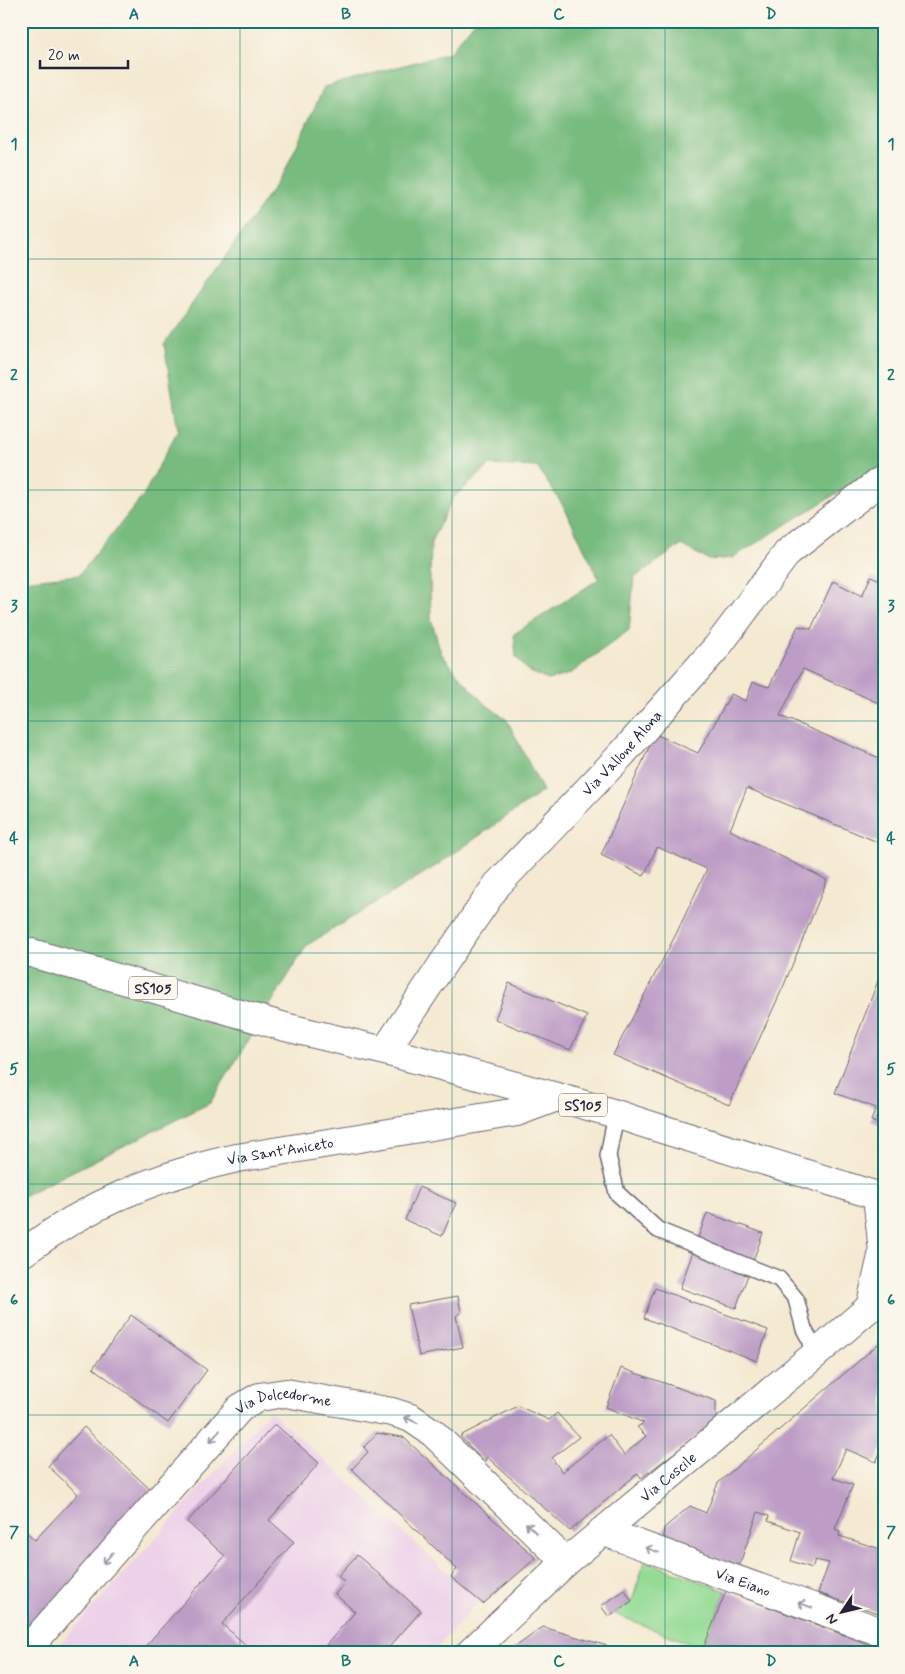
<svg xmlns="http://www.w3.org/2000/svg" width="905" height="1674" font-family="Mynerve,sans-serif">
  <rect width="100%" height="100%" fill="#fbf7ec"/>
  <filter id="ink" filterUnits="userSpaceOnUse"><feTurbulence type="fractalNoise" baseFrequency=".02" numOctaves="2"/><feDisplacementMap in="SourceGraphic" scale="10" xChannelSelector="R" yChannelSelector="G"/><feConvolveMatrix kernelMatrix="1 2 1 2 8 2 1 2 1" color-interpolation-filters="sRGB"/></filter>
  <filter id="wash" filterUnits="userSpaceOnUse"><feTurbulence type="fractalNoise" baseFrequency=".0096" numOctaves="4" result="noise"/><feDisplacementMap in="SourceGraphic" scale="20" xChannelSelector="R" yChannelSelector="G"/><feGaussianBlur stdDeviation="1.12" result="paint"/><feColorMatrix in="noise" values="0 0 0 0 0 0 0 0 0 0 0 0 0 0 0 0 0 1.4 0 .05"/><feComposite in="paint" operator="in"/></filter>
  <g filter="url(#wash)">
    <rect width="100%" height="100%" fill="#f4e9d1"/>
    <path fill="#edd1e9" d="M270 1411 479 1601 432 1653H72L61 1643Z"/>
    <path fill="#94db95" stroke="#5b7e68" d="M645 1561 726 1591 703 1649 615 1614 632 1601Z"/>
    <path fill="#77bb7e" stroke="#4c6e5c" d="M475 21H884V502L872 510 847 487 732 558 709 560 681 545 634 578 629 630 570 674 548 680 528 671 516 657 514 634 599 579 564 507 537 467 490 465 453 498 431 542 430 579 431 619 441 653 456 672 484 703 507 720 543 791 439 864 307 945 210 1103 21 1197V581L79 575 143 496 178 430 164 344 284 173 324 87 449 53Z"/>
    <g id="blocks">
      <g fill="#bd9dc6">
        <path d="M871 576 884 582 883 705 803 669 780 716 884 760V836L880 843 747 788 730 830 827 880 784 985 729 1105 613 1055 676 934 707 869 657 847 644 876 601 855 655 734 698 753 731 694 746 701 753 682 769 687 798 626 811 629 833 581 862 596Z"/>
        <path d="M884 965V1126L871 1121 876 1108 835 1093Z"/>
        <path d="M509 983 587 1016 570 1050 495 1019Z"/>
        <path d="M419 1187 456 1203 442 1236 405 1220Z"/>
        <path d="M707 1213 763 1233 736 1308 680 1288Z"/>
        <path d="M655 1288 768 1330 757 1361 644 1318Z"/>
        <path d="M458 1296 461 1312 456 1316 463 1347 419 1356 408 1305Z"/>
        <path d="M131 1315 207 1370 168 1423 93 1368Z"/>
        <path d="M884 1339V1444L876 1462 846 1449 833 1478 853 1485 835 1529 840 1531 839 1536 884 1550V1615L818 1593 829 1563 815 1560 812 1568 791 1561 800 1532 768 1521 769 1516 758 1512 739 1566 667 1540 663 1535 664 1528 690 1506 706 1513 718 1483Z"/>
        <path d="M621 1368 716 1401V1421L641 1478 638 1473 570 1531 487 1457 484 1462 460 1436 518 1406 549 1420 557 1413 579 1437 552 1458 562 1472 609 1435 624 1455 646 1436 637 1427 644 1423 606 1407Z"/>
        <path d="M275 1424 319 1463 269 1520 294 1542 222 1624 255 1653H147L143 1649 225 1556 187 1522Z"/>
        <path d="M84 1427 155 1494 27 1629 21 1624V1527L35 1540 78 1494 48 1466Z"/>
        <path d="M377 1433 403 1437 536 1558 483 1604 451 1577 457 1569 352 1469 368 1452 364 1447Z"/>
        <path d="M357 1555 421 1611 384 1653H319L355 1612 335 1594 345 1583 338 1576Z"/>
        <path d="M625 1590 632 1601 609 1617 601 1606Z"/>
        <path d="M726 1591 884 1650V1653H714L703 1649Z"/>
        <path d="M543 1627 611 1647 625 1653H507Z"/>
      </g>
    </g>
  </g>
  <g filter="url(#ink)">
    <use href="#blocks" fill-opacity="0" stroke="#6c6870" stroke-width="1"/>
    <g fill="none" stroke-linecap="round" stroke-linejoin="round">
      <g stroke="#6c6870" stroke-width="18">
        <path id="service" d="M616 1114 608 1156 617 1193 658 1230 779 1279 796 1299 804 1329 817 1353"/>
      </g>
      <g stroke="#6c6870" stroke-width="30">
        <g id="minor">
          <path id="s1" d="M385 1051 444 962 497 885 622 754 717 647 788 552 884 478"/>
          <path id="s2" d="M21 1254C89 1204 155 1176 237 1158L517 1112 557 1097"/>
          <path id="s3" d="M602 1531 884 1633"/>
          <path id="s4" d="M24 1653 240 1408 259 1397 286 1393 392 1412 411 1418 433 1433 566 1562"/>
        </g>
      </g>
      <g stroke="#6c6870" stroke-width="30">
        <g id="primary">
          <path d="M21 950 285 1027 385 1051 557 1097 616 1114 646 1124 884 1198"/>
          <path d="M870 1308 883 1252 877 1196"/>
          <path id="s5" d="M470 1653 566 1562 817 1353 884 1295"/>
        </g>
      </g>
      <use href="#service" stroke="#fff" stroke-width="15"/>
      <use href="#minor" stroke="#fff" stroke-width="28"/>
      <use href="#primary" stroke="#fff" stroke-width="28"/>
    </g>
    <defs><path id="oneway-shaft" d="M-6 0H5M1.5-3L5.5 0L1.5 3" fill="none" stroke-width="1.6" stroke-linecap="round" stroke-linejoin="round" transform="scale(1.25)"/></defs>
    <g stroke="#9c9ca7">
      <use href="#oneway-shaft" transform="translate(411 1420) rotate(-154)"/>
      <use href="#oneway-shaft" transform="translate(215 1436) rotate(131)"/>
      <use href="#oneway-shaft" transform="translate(531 1528) rotate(-136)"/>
      <use href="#oneway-shaft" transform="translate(652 1550) rotate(-160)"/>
      <use href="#oneway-shaft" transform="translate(108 1558) rotate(131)"/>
      <use href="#oneway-shaft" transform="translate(805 1605) rotate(-160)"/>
    </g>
  </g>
  <path fill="none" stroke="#0f766e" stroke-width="1" stroke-opacity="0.55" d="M240 21V1653M452 21V1653M665 21V1653M21 259H884M21 490H884M21 721H884M21 953H884M21 1184H884M21 1415H884"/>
  <g text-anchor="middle" stroke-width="5" stroke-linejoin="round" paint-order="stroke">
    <g fill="#fbf7ec" stroke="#636270" stroke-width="1">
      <rect x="129" y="976.5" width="48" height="23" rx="4"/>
      <rect x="559" y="1093.5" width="48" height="23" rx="4"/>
    </g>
    <g font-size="14" font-weight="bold" fill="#22223b">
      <text x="153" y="993">SS105</text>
      <text x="583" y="1110">SS105</text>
    </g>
    <g font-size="15" fill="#22223b" stroke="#fbf7ec">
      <text dy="5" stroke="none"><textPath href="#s1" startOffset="382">Via Vallone Alona</textPath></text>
      <text dy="5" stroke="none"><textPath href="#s2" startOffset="282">Via Sant'Aniceto</textPath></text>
      <text dy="5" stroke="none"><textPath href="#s4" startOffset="372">Via Dolcedorme</textPath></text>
      <text dy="5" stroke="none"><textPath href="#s5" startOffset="265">Via Coscile</textPath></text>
      <text dy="5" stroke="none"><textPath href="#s3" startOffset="150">Via Eiano</textPath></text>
    </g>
  </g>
  <rect width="905" height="1674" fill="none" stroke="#fbf7ec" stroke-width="55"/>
  <g transform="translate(842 1612) rotate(235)" stroke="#fbf7ec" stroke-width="4" paint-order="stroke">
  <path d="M0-4L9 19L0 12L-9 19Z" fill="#22223b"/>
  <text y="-8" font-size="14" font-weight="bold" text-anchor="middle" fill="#22223b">N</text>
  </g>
  <path d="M40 60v8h88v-8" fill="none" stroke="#22223b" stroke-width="2.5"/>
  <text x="48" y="60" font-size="15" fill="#22223b" stroke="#fbf7ec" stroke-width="4" paint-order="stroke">20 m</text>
  <rect x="28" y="28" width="850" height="1618" fill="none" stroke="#0f766e" stroke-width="2"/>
  <g font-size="16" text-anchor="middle" font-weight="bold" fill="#0f766e">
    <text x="134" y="19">A</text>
    <text x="346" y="19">B</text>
    <text x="559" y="19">C</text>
    <text x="771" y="19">D</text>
    <text x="14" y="149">1</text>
    <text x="891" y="149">1</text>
    <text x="14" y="380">2</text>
    <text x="891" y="380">2</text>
    <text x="14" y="611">3</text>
    <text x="891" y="611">3</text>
    <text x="14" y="843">4</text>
    <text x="891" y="843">4</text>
    <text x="14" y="1074">5</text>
    <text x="891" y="1074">5</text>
    <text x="14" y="1305">6</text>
    <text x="891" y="1305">6</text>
    <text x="14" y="1537">7</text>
    <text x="891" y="1537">7</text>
    <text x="134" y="1666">A</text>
    <text x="346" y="1666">B</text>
    <text x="559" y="1666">C</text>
    <text x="771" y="1666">D</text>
  </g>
</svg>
